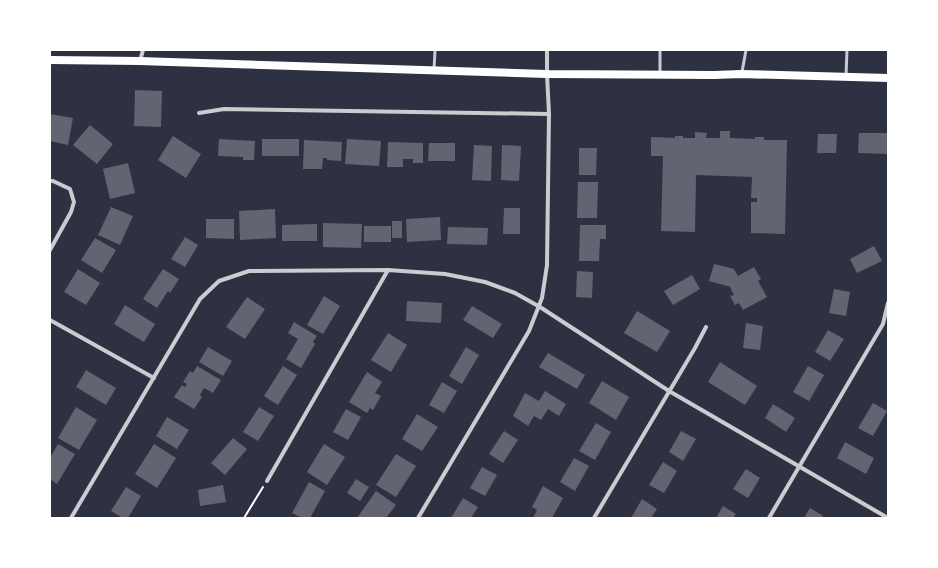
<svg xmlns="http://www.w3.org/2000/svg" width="938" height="568" font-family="Commissioner,sans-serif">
  <rect width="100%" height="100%" fill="#2d3142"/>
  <g fill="#626471">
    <path d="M135 90 162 91 161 127 134 126Z"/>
    <path d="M50 114 73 118 68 145 50 141Z"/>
    <path d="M90 125 113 144 97 164 73 145Z"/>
    <path d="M720 131H730V138L755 139V137H764V140H787L785 234 751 233V202H757V198H751L752 177 696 175 695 232 661 231 663 156H651V137L675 138V136H683V138H695V132L707 133 706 138H720Z"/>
    <path d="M859 133H888V154L858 153Z"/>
    <path d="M818 134H837L836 153H817Z"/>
    <path d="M173 136 201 154 186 178 158 160Z"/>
    <path d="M219 139 255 141 254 160H243V157L218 156Z"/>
    <rect x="262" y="139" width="37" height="17"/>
    <path d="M347 139 381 141 379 166 345 164Z"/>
    <path d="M304 140 342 142 341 161 327 160V158H323L322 169H303Z"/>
    <path d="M388 142 423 143V163H413V159H403V167H387Z"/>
    <path d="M429 143H455V161H428Z"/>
    <path d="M474 145 492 146 491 181 472 180Z"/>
    <path d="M502 145 521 146 519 181 501 180Z"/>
    <path d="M579 148H597L596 175H579Z"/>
    <path d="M128 163 135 193 110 199 103 169Z"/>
    <path d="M578 182H598L597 218H577Z"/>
    <path d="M111 207 133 216 120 245 98 235Z"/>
    <path d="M504 208H520V234H503Z"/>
    <path d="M275 209 276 238 240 240 239 211Z"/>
    <path d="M440 217 441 240 407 242 406 219Z"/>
    <path d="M206 219H234V239L206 238Z"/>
    <rect x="392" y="221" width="10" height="17"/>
    <path d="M323 223 362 224 361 248 323 247Z"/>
    <path d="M317 224V241H282V225Z"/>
    <path d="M580 225H606V239H600L599 261H579Z"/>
    <rect x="364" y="226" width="27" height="16"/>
    <path d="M448 227 488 228 487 245 447 244Z"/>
    <path d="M185 237 198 245 185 267 171 259Z"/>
    <path d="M95 238 116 250 102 273 81 260Z"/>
    <path d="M874 246 882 261 857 273 850 259Z"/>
    <path d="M714 264 734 269 738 276 754 267 761 279 758 281 767 297 743 310 739 303 735 305 730 296 734 295 730 287H731L709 281Z"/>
    <path d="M78 269 100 283 86 305 64 292Z"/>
    <path d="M163 269 179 279 170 293 168 291 157 308 143 299Z"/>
    <path d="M577 271 593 272 592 298 576 297Z"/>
    <path d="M692 275 700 289 673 305 664 291Z"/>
    <path d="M834 289 850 292 846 316 829 313Z"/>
    <path d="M324 296 340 306 323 334 307 325Z"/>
    <path d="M247 297 265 309 245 339 226 327Z"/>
    <path d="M407 301 442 303 441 323 406 321Z"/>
    <path d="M125 305 155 324 144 342 114 324Z"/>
    <path d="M472 306 502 324 493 338 463 320Z"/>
    <path d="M637 311 670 331 657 352 624 333Z"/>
    <path d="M294 322 317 336 313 342 315 344 301 368 286 359 298 339 288 333Z"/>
    <path d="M746 323 763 326 760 350 743 348Z"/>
    <path d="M828 330 844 339 830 361 815 352Z"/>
    <path d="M388 333 407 345 391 372 371 360Z"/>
    <path d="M208 347 232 361 223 376 199 362Z"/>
    <path d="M466 347 479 355 462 384 449 376Z"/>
    <path d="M548 353 585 375 577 389 539 367Z"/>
    <path d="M720 362 757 386 745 405 708 382Z"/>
    <path d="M197 366 221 380 213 393 204 388 200 395 202 397 194 409 174 397 182 385 185 387 187 384 183 382 190 371 193 373Z"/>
    <path d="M283 366 297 375 278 405 264 396Z"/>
    <path d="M808 366 824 375 809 401 793 392Z"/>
    <path d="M86 370 116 388 106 405 76 387Z"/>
    <path d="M367 372 382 382 375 393 381 396 373 410 370 408 367 413 349 402Z"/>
    <path d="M602 381 629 397 616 420 589 403Z"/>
    <path d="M442 382 457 391 444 413 429 405Z"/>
    <path d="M545 391 566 404 559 416 548 409 541 420 534 416 528 426 513 416 525 393 539 401Z"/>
    <path d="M873 403 887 411 873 436 858 428Z"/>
    <path d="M773 404 795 418 786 432 765 418Z"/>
    <path d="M76 407 97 420 79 450 58 438Z"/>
    <path d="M259 407 274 416 258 441 243 432Z"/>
    <path d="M346 409 361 417 348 440 333 432Z"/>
    <path d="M417 414 438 427 422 451 402 439Z"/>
    <path d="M167 417 189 430 177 449 156 436Z"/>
    <path d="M596 423 611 432 595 460 579 451Z"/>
    <path d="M504 431 518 440 503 463 489 454Z"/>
    <path d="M681 431 696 439 683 461 669 452Z"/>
    <path d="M233 438 247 449 225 475 211 463Z"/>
    <path d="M845 442 874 458 866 474 837 458Z"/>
    <path d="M58 444 75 454 57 484 50 479V458Z"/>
    <path d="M154 444 176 458 157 488 135 474Z"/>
    <path d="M324 444 345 457 327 485 307 472Z"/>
    <path d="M396 454 416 466 396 497 376 485Z"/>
    <path d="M574 458 589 466 575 491 560 482Z"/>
    <path d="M663 462 677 471 664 493 649 485Z"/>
    <path d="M482 467 497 475 485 496 470 488Z"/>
    <path d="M746 469 760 478 748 498 733 489Z"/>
    <path d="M356 479 369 487 360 501 347 493Z"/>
    <path d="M309 482 325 491 310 518H302L292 513Z"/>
    <path d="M223 485 226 502 200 506 198 490Z"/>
    <path d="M543 486 563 498 552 518H533L537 510 532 507Z"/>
    <path d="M126 487 141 496 128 518H123L111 511Z"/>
    <path d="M376 491 396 505 386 518H357Z"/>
    <path d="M463 498 478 507 471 518H451Z"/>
    <path d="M642 499 657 509 651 518H631Z"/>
    <path d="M723 506 736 514 733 518H716Z"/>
    <path d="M810 508 823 516 822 518H804Z"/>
  </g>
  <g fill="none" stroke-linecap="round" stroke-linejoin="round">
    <path stroke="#fff" stroke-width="2" d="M244 518 263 487"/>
    <g stroke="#caccd0" stroke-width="3">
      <path d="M434 70 435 50"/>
      <path d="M742 72 746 50"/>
      <path d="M660 74V50"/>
      <path d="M846 76 847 50"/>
    </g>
    <g stroke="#caccd0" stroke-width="4">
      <path d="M140 61 143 50"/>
      <path d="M199 113 224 109 549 114"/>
      <path d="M50 181H53L70 189 74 202 71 212 50 250"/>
      <path d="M50 320 154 378"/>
      <path d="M267 481 388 270"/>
      <path d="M71 518 200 299 219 281 249 271 388 270 445 274 485 282 515 293 540 307 669 391 888 518"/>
      <path d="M418 518 529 331 542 298 547 265 549 114 547 74V50"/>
      <path d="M594 518 695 348 706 327"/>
      <path d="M769 518 883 324 888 303"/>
    </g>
    <path stroke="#fff" stroke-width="8" d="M50 60 139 61 547 74 714 75 741 74 888 78"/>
  </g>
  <rect width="938" height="568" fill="none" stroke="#ffffff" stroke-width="102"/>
</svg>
